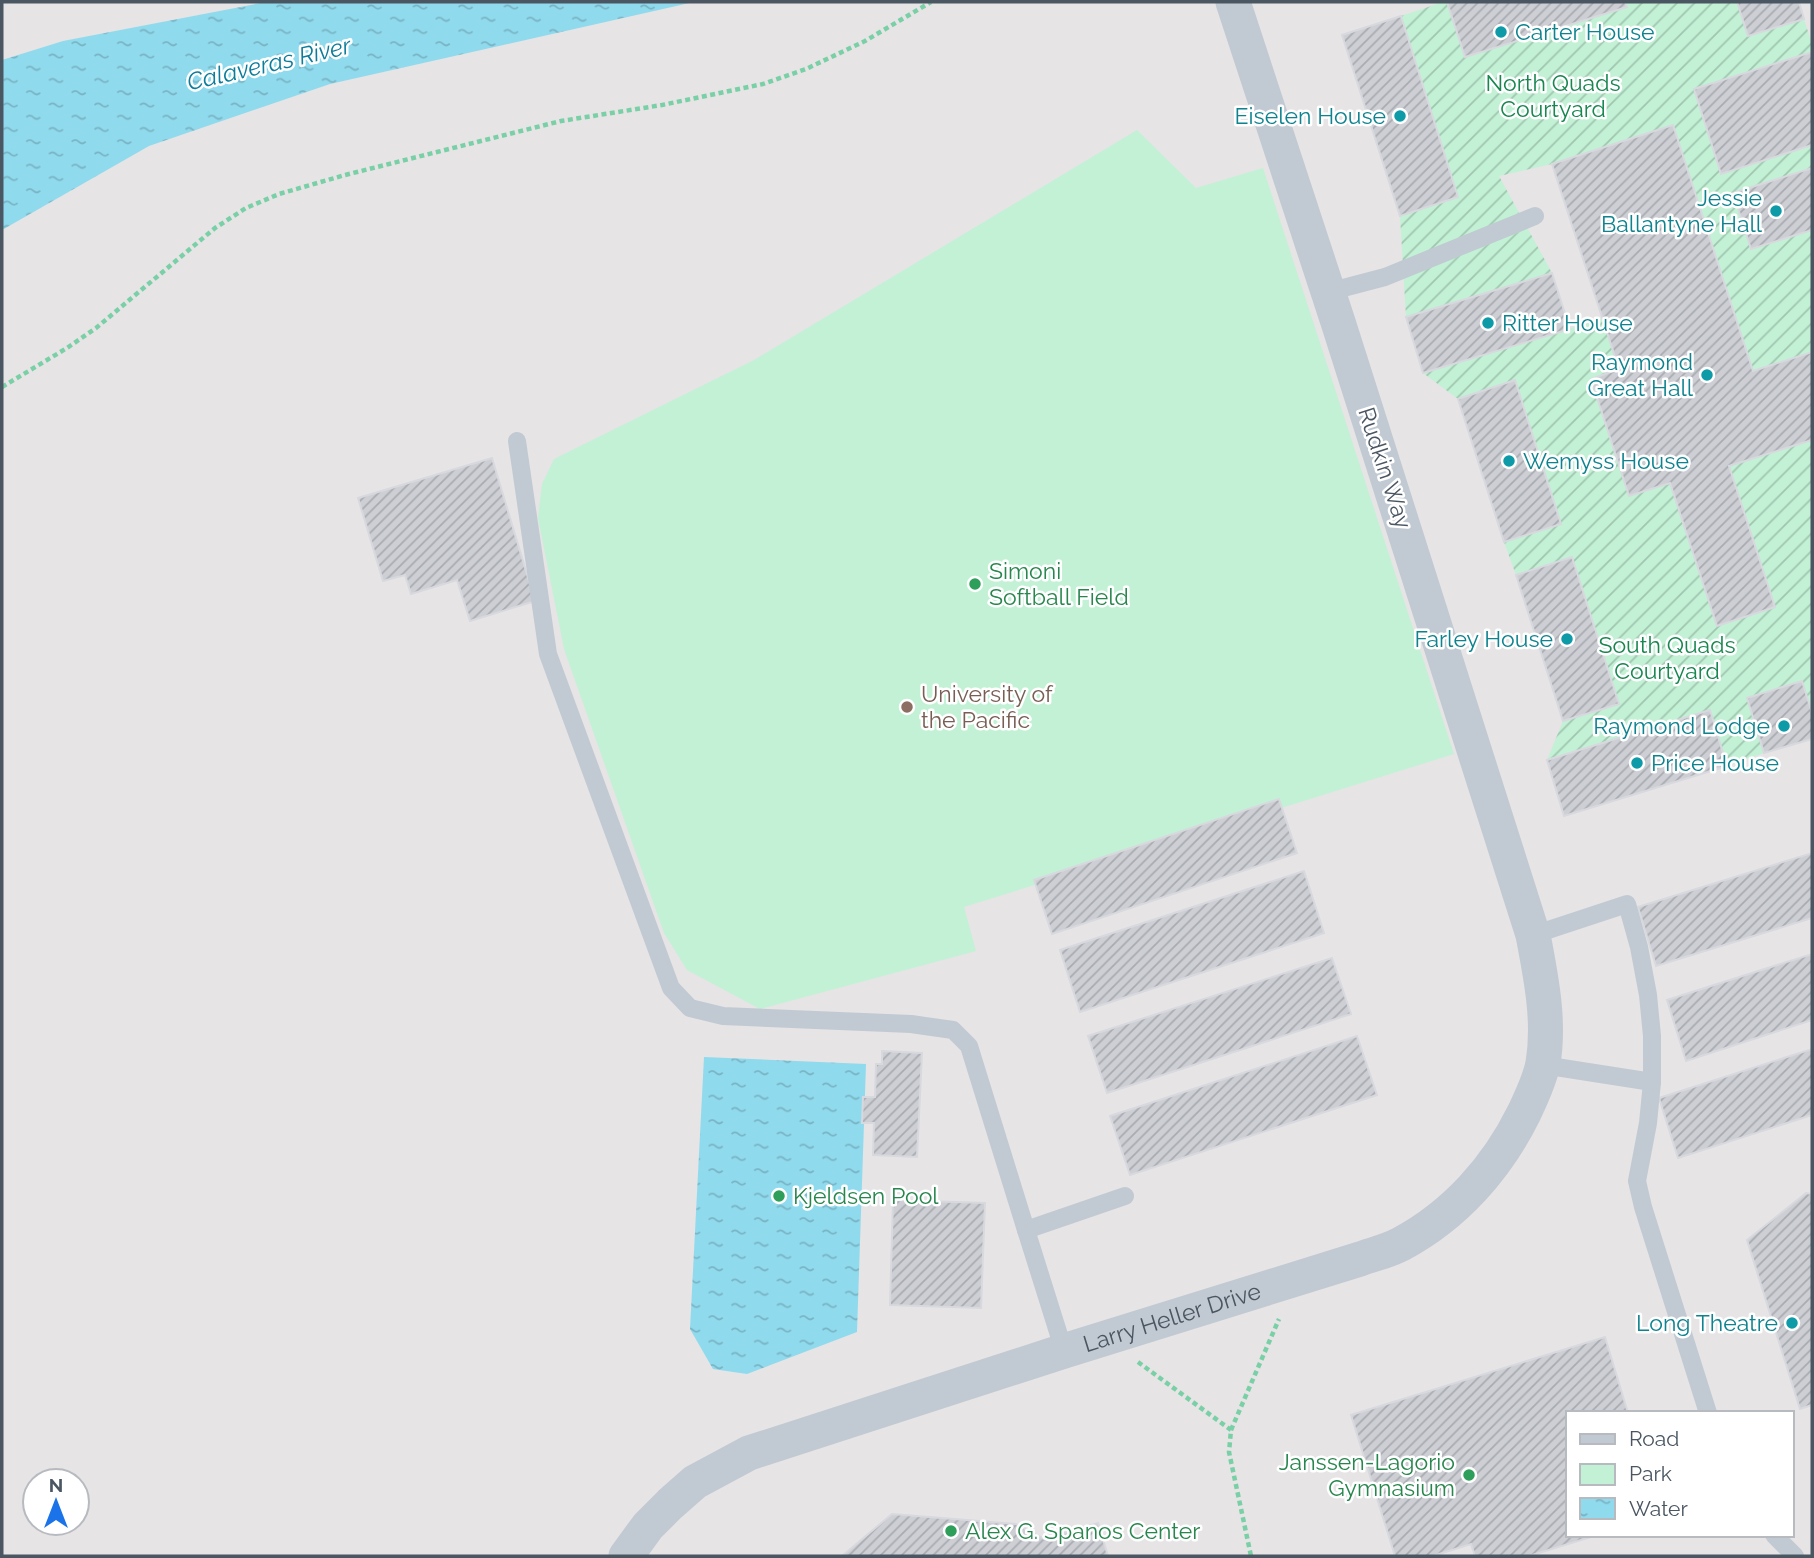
<svg xmlns="http://www.w3.org/2000/svg" width="1814" height="1558" font-family="Raleway,sans-serif">
  <defs>
    <pattern id="garden-furrows" width="10" height="10" patternUnits="userSpaceOnUse" patternTransform="scale(1.75)"><rect width="10" height="10" fill="#c3f1d5"/><path d="M-1 1l2-2M0 10L10 0M9 11l2-2" fill="none" stroke="#a0c6b0"/></pattern>
    <pattern id="water-ripples" width="26" height="14" patternUnits="userSpaceOnUse" patternTransform="scale(1.75)"><rect width="26" height="14" fill="#90daee"/><path d="M2 4q2-2 4 0t4 0M15 11q2-2 4 0t4 0" fill="none" stroke="#78b4c4"/></pattern>
    <pattern id="building-hatch" width="6" height="6" patternUnits="userSpaceOnUse" patternTransform="scale(1.75)"><rect width="6" height="6" fill="#cdcfd5"/><path d="M-1 1l2-2M0 6l6-6M5 7l2-2" fill="none" stroke="#a8abb0"/></pattern>
  </defs>
  <rect width="100%" height="100%" fill="#f5f3f3"/>
  <path fill="#e6e4e5" fill-rule="evenodd" d="M2 2H1812V1556H2ZM1567 1413H1791V1535H1567ZM35 1481H77V1523H35Z"/>
  <path fill="#c3f1d5" d="M1137 130 1196 188 1263 168 1454 754 964 907 976 951 760 1009 687 970 664 933 564 649 538 518 542 484 554 459 754 360Z"/>
  <g fill="url(#garden-furrows)">
    <path d="M1443 2H1447L1465 57 1627 7 1625 2H1737L1748 36 1804 19 1812 44V52L1694 89 1721 174 1812 145V168L1734 193 1752 249 1812 230V352L1753 371 1673 125 1552 164 1499 176 1552 273 1406 317 1400 216 1458 197 1401 16Z"/>
    <path d="M1602 319 1619 369 1591 379 1629 496 1812 440V713L1802 681 1747 698 1764 753 1727 766 1709 710 1547 760 1563 721 1619 703 1572 558 1516 575 1504 542 1561 523 1515 381 1458 399 1423 373Z"/>
  </g>
  <g fill="url(#water-ripples)">
    <path d="M266 2H694L330 84 149 146 2 230V60L63 41Z"/>
    <path d="M704 1057 866 1064 857 1332 747 1374 713 1369 690 1329Z"/>
  </g>
  <g fill="url(#building-hatch)" stroke="#d7d9de" stroke-width="2">
    <path d="M1447 2H1625L1627 7 1465 57Z"/>
    <path d="M1737 2H1799L1804 19 1748 36Z"/>
    <path d="M1401 16 1458 197 1400 216 1342 35Z"/>
    <path d="M1812 52V145L1721 174 1694 89Z"/>
    <path d="M1673 125 1753 371 1812 352V440L1729 466 1775 607 1717 626 1670 483 1629 496 1591 379 1619 369 1552 164Z"/>
    <path d="M1812 168V230L1751 249 1733 193Z"/>
    <path d="M1552 273 1570 329 1423 373 1406 317Z"/>
    <path d="M1515 380 1561 524 1504 542 1458 399Z"/>
    <path d="M492 458 535 601 470 621 457 580 411 594 405 575 383 581 358 498Z"/>
    <path d="M1572 557 1619 704 1563 721 1516 575Z"/>
    <path d="M1802 681 1812 713V739L1764 753 1747 698Z"/>
    <path d="M1710 710 1727 766 1564 816 1547 760Z"/>
    <path d="M1279 799 1297 853 1052 934 1034 880Z"/>
    <path d="M1812 853V918L1656 966 1638 907Z"/>
    <path d="M1304 871 1324 933 1080 1012 1060 950Z"/>
    <path d="M1812 954V1020L1686 1061 1667 1000Z"/>
    <path d="M1332 958 1351 1014 1107 1093 1088 1036Z"/>
    <path d="M1357 1036 1377 1095 1130 1175 1110 1116Z"/>
    <path d="M1812 1049V1115L1678 1158 1659 1098Z"/>
    <path d="M882 1051 922 1053 917 1157 873 1155 874 1123H862L863 1097H875L876 1064H882Z"/>
    <path d="M1806 1193 1812 1194V1405L1800 1409 1747 1240Z"/>
    <path d="M893 1200 985 1203 981 1308 890 1305Z"/>
    <path d="M1605 1337 1628 1413H1567V1535H1591V1537L1529 1556H1475L1471 1544 1433 1556H1395L1351 1415Z"/>
    <path d="M892 1514 1016 1524 1044 1539 1098 1523 1108 1556H842Z"/>
  </g>
  <g fill="none" stroke-linecap="round" stroke-linejoin="round">
    <g stroke="#7ad0a6" stroke-width="4.5" stroke-dasharray="5 3.5" stroke-linecap="butt">
      <path d="M2 387 67 348 96 328 215 228 246 208 279 194 345 175 561 121 662 105 763 84 806 69 865 41 931 2"/>
      <path d="M1138 1362 1231 1430 1229 1452 1251 1556"/>
      <path d="M1231 1430 1279 1319"/>
    </g>
    <g stroke="#c1cad2" stroke-width="18">
      <path d="M1328 292 1385 277 1535 216"/>
      <path d="M517 441 548 654 671 988 690 1008 723 1016 911 1024 953 1030 969 1046 1026 1230"/>
      <path d="M1533 935 1627 904 1639 947 1648 995 1652 1036V1082L1648 1123 1637 1181 1643 1207 1708 1413"/>
      <path d="M1543 1065 1652 1082"/>
      <path d="M1064 1351 1026 1230 1125 1196"/>
      <path d="M1774 1535 1795 1556"/>
    </g>
    <path stroke="#c1cad2" stroke-width="35" id="s1" d="M626 1556 648 1526 670 1504 695 1482 749 1453 1064 1351 1360 1259C1374 1254 1388 1251 1401 1244 1455 1215 1497 1168 1524 1113 1531 1098 1540 1080 1543 1063 1550 1021 1541 977 1533 935L1338 322 1233 2"/>
  </g>
  <g fill="#0f9aa8" stroke="#fff" stroke-width="2.5">
    <circle cx="1501" cy="32" r="7"/>
    <circle cx="1400" cy="116" r="7"/>
    <circle cx="1776" cy="211" r="7"/>
    <circle cx="1488" cy="323" r="7"/>
    <circle cx="1707" cy="375" r="7"/>
    <circle cx="1509" cy="461" r="7"/>
    <circle cx="1567" cy="639" r="7"/>
    <circle cx="1784" cy="726" r="7"/>
    <circle cx="1637" cy="763" r="7"/>
    <circle cx="1792" cy="1323" r="7"/>
  </g>
  <g fill="#2e9e5b" stroke="#fff" stroke-width="2.5">
    <circle cx="975" cy="584" r="7"/>
    <circle cx="779" cy="1196" r="7"/>
    <circle cx="1469" cy="1475" r="7"/>
    <circle cx="951" cy="1531" r="7"/>
  </g>
  <circle fill="#8d6e63" stroke="#fff" stroke-width="2.5" cx="907" cy="707" r="7"/>
  <g text-anchor="middle" stroke-width="5" stroke-linejoin="round" paint-order="stroke">
    <g font-size="23" fill="#0d838f" stroke="#fff" text-anchor="end">
      <text x="1515" y="40" text-anchor="start">Carter House</text>
      <text x="1386" y="124">Eiselen House</text>
      <text x="1762" y="206">Jessie<tspan x="1762" dy="26">Ballantyne Hall</tspan></text>
      <text x="1502" y="331" text-anchor="start">Ritter House</text>
      <text x="1693" y="370">Raymond<tspan x="1693" dy="26">Great Hall</tspan></text>
      <text x="1523" y="469" text-anchor="start">Wemyss House</text>
      <text x="1553" y="647">Farley House</text>
      <text x="1770" y="734">Raymond Lodge</text>
      <text x="1651" y="771" text-anchor="start">Price House</text>
      <text x="1778" y="1331">Long Theatre</text>
    </g>
    <g font-size="23" fill="#17864f" stroke="#fff">
      <text x="1553" y="91">North Quads<tspan x="1553" dy="26">Courtyard</tspan></text>
      <text x="1667" y="653">South Quads<tspan x="1667" dy="26">Courtyard</tspan></text>
    </g>
    <g font-size="23" fill="#4a5661" stroke="#fff">
      <text transform="translate(1385 468) rotate(72)" y="8">Rudkin Way</text>
      <text dy="8" stroke="none"><textPath href="#s1" startOffset="607">Larry Heller Drive</textPath></text>
    </g>
    <g font-size="23" fill="#27864d" stroke="#fff" text-anchor="start">
      <text x="989" y="579">Simoni<tspan x="989" dy="26">Softball Field</tspan></text>
      <text x="793" y="1204">Kjeldsen Pool</text>
      <text x="1455" y="1470" text-anchor="end">Janssen-Lagorio<tspan x="1455" dy="26">Gymnasium</tspan></text>
      <text x="965" y="1539">Alex G. Spanos Center</text>
    </g>
    <g font-size="23" fill="#785e54" stroke="#fff" text-anchor="start">
      <text x="921" y="702">University of<tspan x="921" dy="26">the Pacific</tspan></text>
    </g>
    <g font-size="24" font-style="italic" fill="#0c7c9b" stroke="#fff">
      <text transform="translate(269 64) rotate(-13)" y="8">Calaveras River</text>
    </g>
  </g>
  <rect width="1814" height="1558" fill="none" stroke="#4a5661" stroke-width="7"/>
  <rect x="1566" y="1411" width="228" height="126" fill="#ffffff" stroke="#b7bbc0" stroke-width="2"/>
  <rect x="1580" y="1434" width="35" height="10" fill="#c1cad2" stroke="#b7bbc0" stroke-width="2"/>
  <text x="1629" y="1446" font-size="21" fill="#4a5661">Road</text>
  <rect x="1580" y="1464" width="35" height="21" fill="#c3f1d5" stroke="#b7bbc0" stroke-width="2"/>
  <text x="1629" y="1481" font-size="21" fill="#4a5661">Park</text>
  <rect x="1580" y="1498" width="35" height="21" fill="url(#water-ripples)" stroke="#b7bbc0" stroke-width="2"/>
  <text x="1629" y="1516" font-size="21" fill="#4a5661">Water</text>
  <g transform="translate(56 1502)"><circle r="33" fill="#ffffff" stroke="#b7bbc0" stroke-width="2"/>
  <path d="M0-5L12 26L0 18L-12 26Z" fill="#1a73e8"/>
  <text y="-10" font-size="19" font-weight="bold" text-anchor="middle" fill="#4a5661">N</text>
  </g>
</svg>
